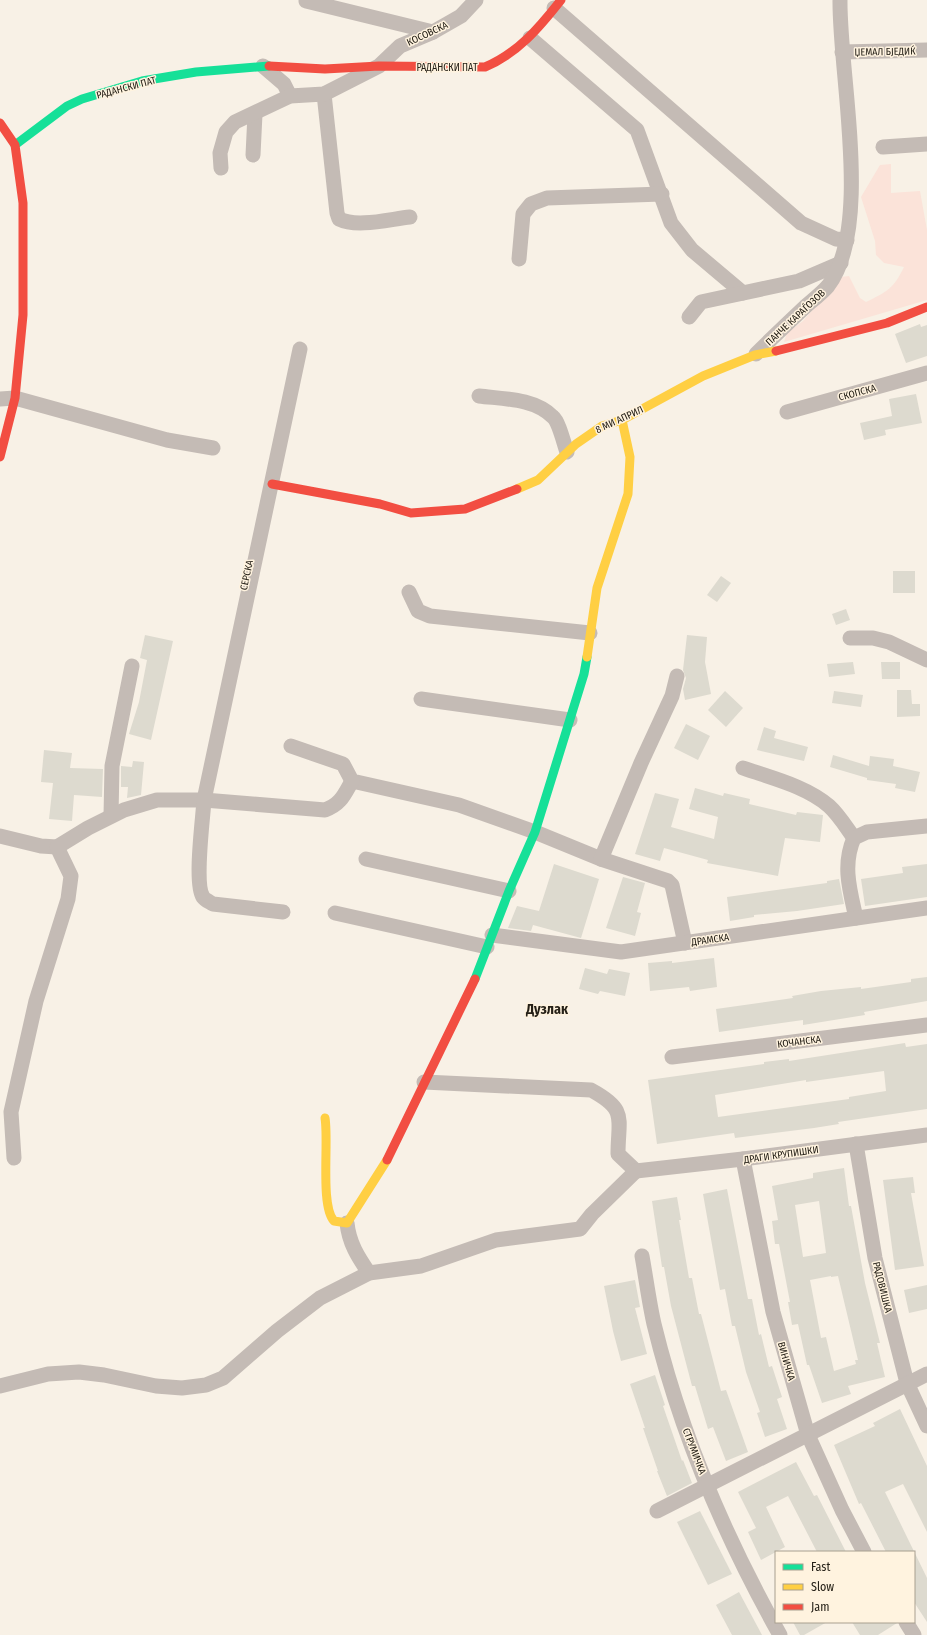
<svg xmlns="http://www.w3.org/2000/svg" width="927" height="1635" font-family="'Fira Sans Condensed',sans-serif">
  <rect width="100%" height="100%" fill="#f8f1e6"/>
  <path fill="#fbe3d9" d="M891 164V193L920 191 927 230V300L784 342 787 333 803 321 841 277 849 276 860 298 866 302C887 292 894 288 904 267L884 263 876 255 875 241 861 197 880 165Z"/>
  <g fill="#dddacf" fill-rule="evenodd">
    <path d="M920 324 921 327 927 325V356L906 363 895 334Z"/>
    <path d="M916 394 922 423 885 430 886 435 864 440 860 423 892 416 889 399Z"/>
    <rect x="893" y="571" width="22" height="22"/>
    <path d="M721 576 731 583 717 602 707 595Z"/>
    <path d="M846 609 850 620 836 625 832 614Z"/>
    <path d="M145 635 173 641 151 740 129 734 139 702 147 660 140 658Z"/>
    <path d="M687 635 707 637 705 662 711 694 685 700 683 689 686 678 683 670Z"/>
    <path d="M853 662 855 674 829 677 827 664Z"/>
    <path d="M881 662H900V679H882Z"/>
    <path d="M897 690H911L912 704H920V716L897 717Z"/>
    <path d="M725 691 743 708 726 727 708 710Z"/>
    <path d="M834 691 863 695 861 707 832 703Z"/>
    <path d="M686 724 710 736 698 760 674 748Z"/>
    <path d="M764 727 776 731 774 738 808 747 804 761 757 750Z"/>
    <path d="M44 750 72 753 70 768 103 769 102 797 74 795 72 821 49 819 53 783 41 782Z"/>
    <path d="M833 755 869 766 870 756 894 759 893 766 920 772 915 792 895 788 896 784 867 780V778L830 767Z"/>
    <path d="M133 761 144 762 141 795 127 798 128 787H121V766L132 767Z"/>
    <path d="M695 788 723 796 724 793 750 799 749 804 796 815 797 812 823 815 820 842 785 838 778 876 707 863 708 860 664 848 660 861 635 854 655 793 679 799 671 827 714 839 718 817 689 809Z"/>
    <path d="M554 864 599 879 581 938 533 925 531 931 508 928 517 906 539 911Z"/>
    <path d="M927 864V897L865 906 861 879 903 873 902 867Z"/>
    <path d="M623 877 645 883 637 912 641 913 635 936 606 928Z"/>
    <path d="M839 879 844 904 797 911 754 915V917L730 921 727 897 827 883V881Z"/>
    <path d="M714 958 717 987 690 991 689 987 650 991 648 963 672 961V963Z"/>
    <path d="M585 968 607 974 609 969 630 973 625 996 600 991 598 994 579 989Z"/>
    <path d="M927 977V1001L864 1012 865 1015 803 1025V1020L719 1032 716 1009 793 998 792 996 821 991 861 987V989L911 982V979Z"/>
    <path d="M905 1043 906 1047 927 1044V1109L838 1122 839 1124 814 1128 735 1138 734 1133 657 1144 648 1080 764 1064V1062L789 1059V1061ZM884 1071 886 1091 849 1097V1099L718 1117 715 1095 806 1080V1082Z"/>
    <path d="M844 1168 849 1206H851L865 1283 880 1343H877L885 1377 848 1386 851 1394 822 1403 809 1365H807L798 1324 792 1325 788 1302H790L779 1244H775L772 1221 778 1220 772 1186 813 1178V1173ZM819 1201 826 1253 803 1257 795 1205ZM831 1276V1277L838 1276 858 1360H855L856 1364 834 1371 826 1337 821 1338 810 1280Z"/>
    <path d="M913 1177 915 1193H911L924 1266 895 1270 883 1180Z"/>
    <path d="M727 1189 748 1299H752L759 1335 761 1334 769 1367 772 1366 782 1397 777 1399 787 1429 765 1437 757 1413 760 1412 746 1372 735 1326H732L725 1289 720 1290 703 1194Z"/>
    <path d="M677 1197 681 1220H679L689 1278H692L699 1314H701L721 1391 726 1390 748 1452 726 1461 713 1427 708 1429 695 1386H692L671 1306 664 1267H662L652 1201Z"/>
    <path d="M635 1280 640 1307 635 1308 647 1354 621 1361 613 1331 604 1286Z"/>
    <path d="M927 1285V1309L909 1313 904 1290Z"/>
    <path d="M655 1375 665 1405 663 1406 682 1461 683 1460 692 1483 667 1496 657 1471H658L643 1428H645L630 1384Z"/>
    <path d="M900 1409 927 1466V1532L903 1484 885 1492 927 1578V1622L914 1602V1552H886L861 1503 859 1504 834 1445 875 1426 873 1423Z"/>
    <path d="M796 1462 814 1496 817 1495 846 1552H817L788 1496 766 1507 785 1547 761 1560 748 1532 756 1528 738 1492Z"/>
    <path d="M700 1511 732 1574 708 1585 677 1522Z"/>
    <path d="M739 1592 762 1635H732L716 1605Z"/>
    <path d="M793 1622H827L804 1635H800Z"/>
    <path d="M852 1622H897V1623L878 1635H860Z"/>
  </g>
  <g fill="none" stroke-linecap="round" stroke-linejoin="round">
    <g stroke="#c4bbb5" stroke-width="15">
      <path d="M306 1 433 32"/>
      <path d="M554 8 801 223 836 239 847 240"/>
      <path d="M530 38 637 130 671 223 692 250 743 293"/>
      <path d="M842 52 927 50"/>
      <path d="M263 66 284 84 290 96"/>
      <path d="M324 94 337 213 339 219C357 228 390 219 410 217"/>
      <path d="M883 147 927 144"/>
      <path d="M253 155 255 114"/>
      <path d="M221 168 220 153 226 132 235 122 290 96 324 94 379 66 400 46 433 32 461 16 476 0"/>
      <path d="M519 259 523 214 531 204 547 198 662 194"/>
      <path d="M689 317 701 302 799 281 841 263"/>
      <path d="M756 354C772 338 789 322 806 306 813 300 822 293 828 286 873 227 839 74 840 0"/>
      <path d="M479 396C503 399 534 398 553 417 559 422 564 444 567 452"/>
      <path d="M0 399 15 398 167 440 213 448"/>
      <path d="M787 412 927 373"/>
      <path d="M409 592 418 611 430 616 590 633"/>
      <path d="M850 638H873L889 642 927 660"/>
      <path d="M421 699 570 720"/>
      <path d="M291 746 343 764 352 781 459 805 535 832 601 859 668 881 672 885 685 943"/>
      <path d="M743 768C771 778 806 786 829 806 839 815 846 827 854 838"/>
      <path d="M111 816 112 766 132 666"/>
      <path d="M0 836 41 846 57 847 71 876 68 899 36 1001 11 1112 14 1158"/>
      <path d="M57 847 88 828 124 810 157 800H204L325 810C341 804 344 795 352 781"/>
      <path d="M366 859 509 891"/>
      <path d="M601 859 641 763 672 696 677 676"/>
      <path d="M283 912 213 904C210 902 205 900 203 897 194 884 203 818 204 800L300 349"/>
      <path d="M335 913 487 947"/>
      <path d="M856 918C850 891 842 865 854 838L867 832 927 826"/>
      <path d="M492 935 621 952 927 908"/>
      <path d="M672 1057 927 1025"/>
      <path d="M424 1082 591 1090C628 1110 618 1118 618 1154L636 1171"/>
      <path d="M856 1144 875 1258 907 1383 927 1426"/>
      <path d="M743 1159 773 1312 808 1435 842 1510 864 1552"/>
      <path d="M636 1171 743 1159 927 1135"/>
      <path d="M347 1223C349 1243 358 1257 369 1273"/>
      <path d="M642 1256C646 1278 649 1302 654 1324 680 1431 726 1539 780 1635"/>
      <path d="M0 1386 48 1374 79 1372 104 1375 156 1386 182 1388 206 1385 223 1378 277 1331 320 1298 369 1273 421 1266 496 1240 580 1229 592 1214 636 1171"/>
      <path d="M657 1511 927 1374"/>
      <path d="M906 1622 914 1635"/>
    </g>
    <g stroke="#16e098" stroke-width="9">
      <path d="M15 145 67 106 82 99 142 81 196 72 269 66"/>
      <path d="M475 979 509 891 535 832 584 674 587 657"/>
    </g>
    <g stroke="#ffcf43" stroke-width="9">
      <path d="M517 489 538 480 576 444 602 426 622 420 703 376 755 355 776 351"/>
      <path d="M587 657 597 588 628 494 630 457 622 420"/>
      <path d="M325 1118C329 1141 320 1206 334 1221L347 1223 387 1160"/>
    </g>
    <g stroke="#f24e42" stroke-width="9">
      <path d="M269 66 325 69 379 66 485 67C518 53 539 28 561 0"/>
      <path d="M0 123 15 145 23 203V315L15 398 0 457"/>
      <path d="M776 351 887 323 927 307"/>
      <path d="M272 484 380 504 411 513 465 509 517 489"/>
      <path d="M387 1160 475 979"/>
    </g>
  </g>
  <g text-anchor="middle" stroke-width="3" stroke-linejoin="round" paint-order="stroke">
    <g font-size="10" fill="#252017" stroke="#fff3df">
      <text transform="translate(427 33) rotate(-25)" y="4">КОСОВСКА</text>
      <text transform="translate(885 51) rotate(-1)" y="4">ЏЕМАЛ БЈЕДИЌ</text>
      <text x="447" y="71">РАДАНСКИ ПАТ</text>
      <text transform="translate(126 87) rotate(-15)" y="4">РАДАНСКИ ПАТ</text>
      <text transform="translate(795 317) rotate(-43)" y="4">ПАНЧЕ КАРАЃОЗОВ</text>
      <text transform="translate(857 392) rotate(-15)" y="4">СКОПСКА</text>
      <text transform="translate(619 419) rotate(-25)" y="4">8 МИ АПРИЛ</text>
      <text transform="translate(246 575) rotate(-78)" y="4">СЕРСКА</text>
      <text transform="translate(710 939) rotate(-8)" y="4">ДРАМСКА</text>
      <text transform="translate(799 1041) rotate(-7)" y="4">КОЧАНСКА</text>
      <text transform="translate(781 1154) rotate(-8)" y="4">ДРАГИ КРУПИШКИ</text>
      <text transform="translate(883 1287) rotate(76)" y="4">РАДОВИШКА</text>
      <text transform="translate(787 1361) rotate(74)" y="4">ВИНИЧКА</text>
      <text transform="translate(695 1451) rotate(69)" y="4">СТРУМИЧКА</text>
    </g>
    <g font-size="14" font-weight="bold" fill="#252017" stroke="#fff3df">
      <text x="547" y="1014">Дузлак</text>
    </g>
  </g>
  <rect x="775" y="1551" width="140" height="72" fill="#fff3df" stroke="#a89f8f"/>
  <rect x="783" y="1564" width="20" height="6" fill="#16e098" stroke="#a89f8f"/>
  <text x="811" y="1571" font-size="12" fill="#252017">Fast</text>
  <rect x="783" y="1584" width="20" height="6" fill="#ffcf43" stroke="#a89f8f"/>
  <text x="811" y="1591" font-size="12" fill="#252017">Slow</text>
  <rect x="783" y="1604" width="20" height="6" fill="#f24e42" stroke="#a89f8f"/>
  <text x="811" y="1611" font-size="12" fill="#252017">Jam</text>
</svg>
